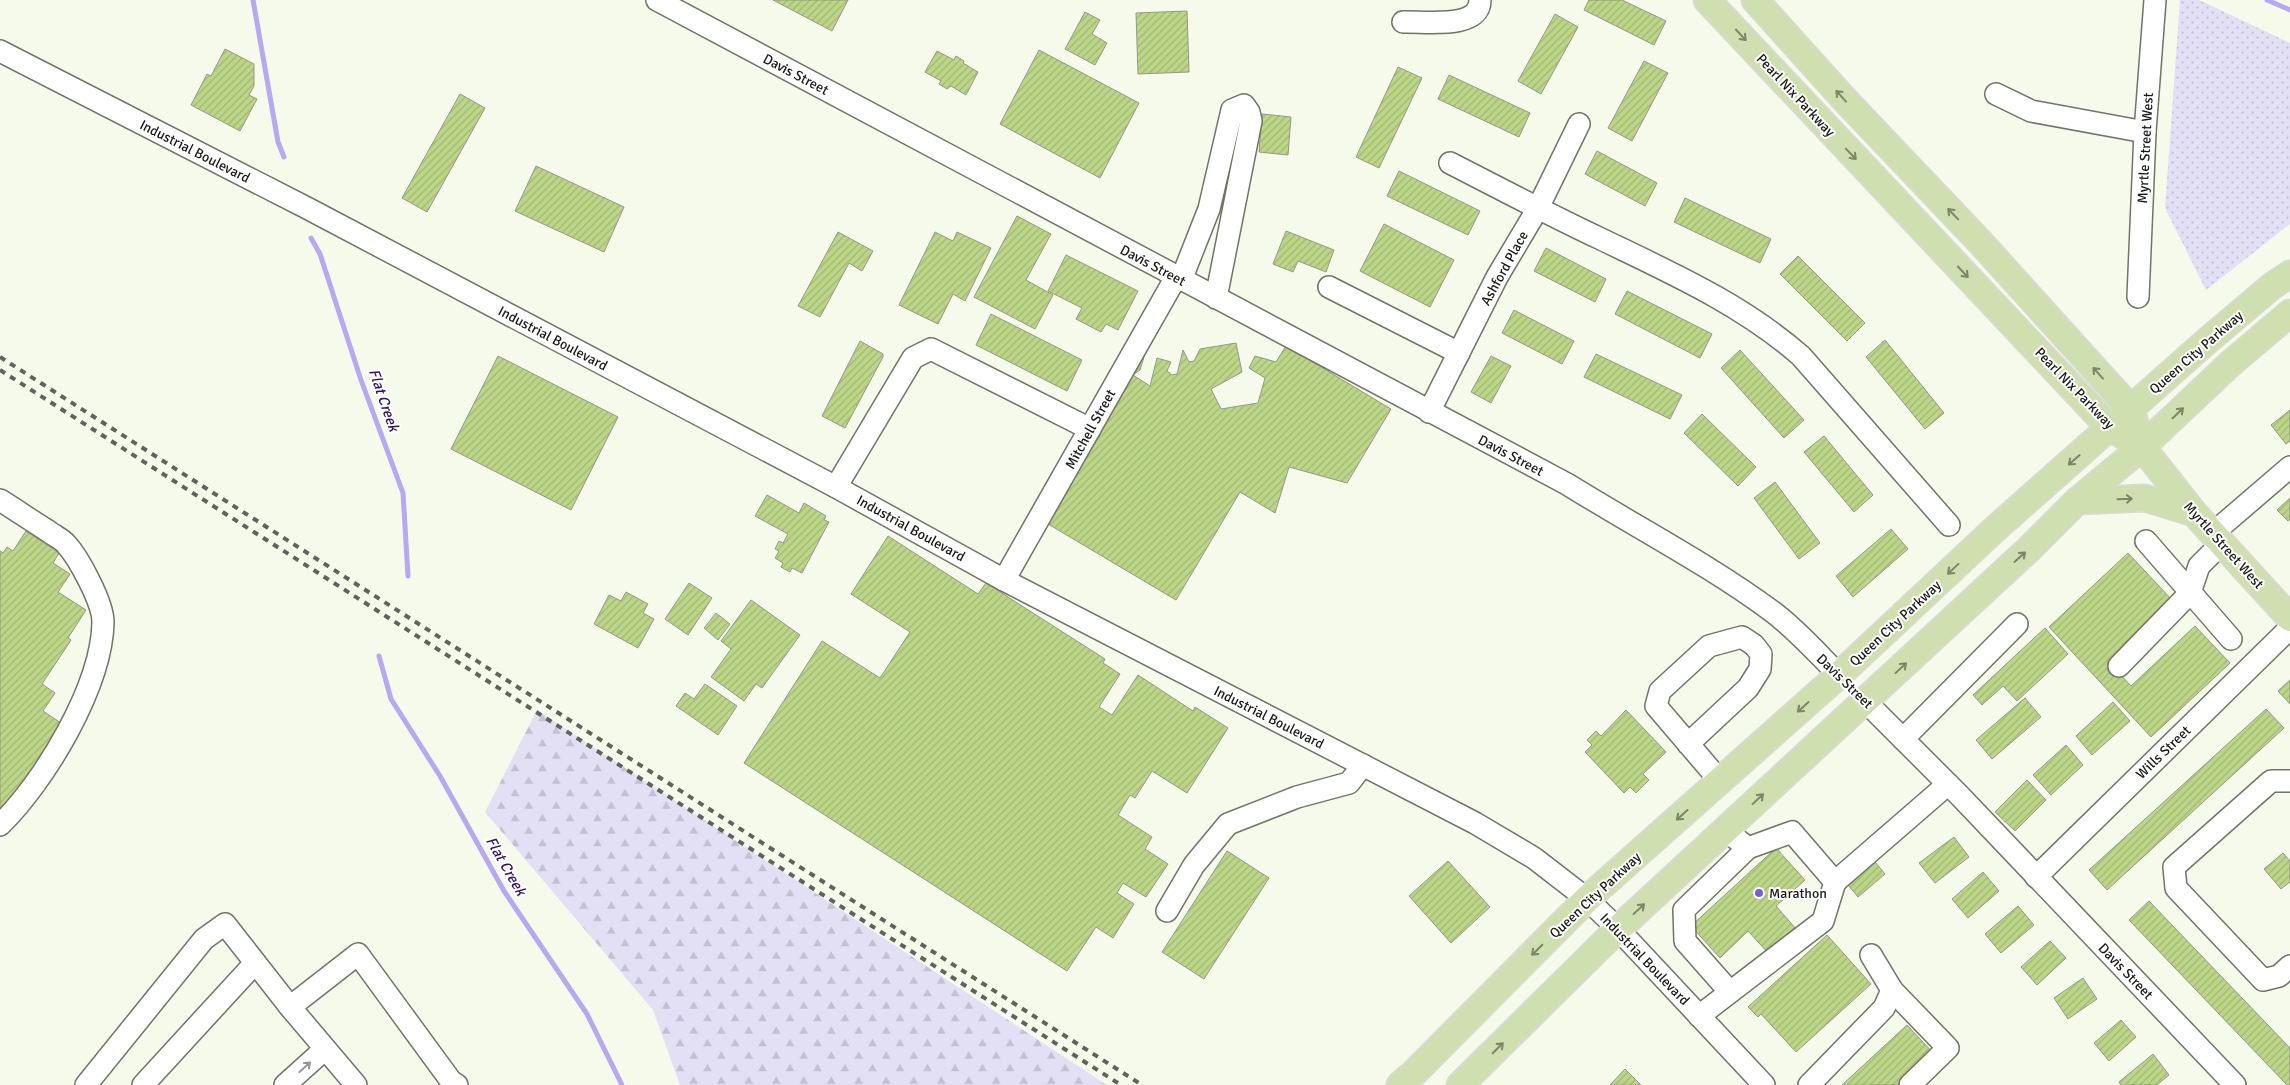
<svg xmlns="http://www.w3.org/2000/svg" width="2290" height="1085" font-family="Signika,sans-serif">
  <defs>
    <pattern id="forest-firs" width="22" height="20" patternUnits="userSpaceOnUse" patternTransform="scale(1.25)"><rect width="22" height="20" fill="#e3e0f6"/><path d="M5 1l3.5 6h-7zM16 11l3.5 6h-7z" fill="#c2c0d2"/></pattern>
    <pattern id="park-dots" width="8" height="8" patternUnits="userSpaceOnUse" patternTransform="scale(1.25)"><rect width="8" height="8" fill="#e3e0f6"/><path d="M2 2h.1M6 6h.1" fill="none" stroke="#c2c0d2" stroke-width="1.8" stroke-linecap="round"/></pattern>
    <pattern id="building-hatch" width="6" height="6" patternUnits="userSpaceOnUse" patternTransform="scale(1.25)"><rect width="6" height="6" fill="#bcd687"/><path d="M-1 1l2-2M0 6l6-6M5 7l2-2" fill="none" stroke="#a1b774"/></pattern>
  </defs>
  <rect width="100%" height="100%" fill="#f5faeb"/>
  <path fill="url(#forest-firs)" d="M537 710 1107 1085H680L653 1010 485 812Z"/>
  <path fill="url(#park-dots)" d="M2180 0H2199L2290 43V224L2206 290 2165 208Z"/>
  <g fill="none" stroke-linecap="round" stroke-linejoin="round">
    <g stroke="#b7a8f4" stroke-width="5">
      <path d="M253 0 278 142 284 157"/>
      <path d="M2267 0 2290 10"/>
      <path d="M311 238 320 254 361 380 403 493 408 576"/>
      <path d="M379 656 391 699 440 776 504 891 587 1014 622 1085"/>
    </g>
  </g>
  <g fill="url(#building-hatch)" stroke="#93988a">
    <path d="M773 0H848L832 31Z"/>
    <path d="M1589 0H1622L1666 21 1654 45 1584 10Z"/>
    <path d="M1187 11 1189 72 1138 74 1136 13Z"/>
    <path d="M1085 12 1100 20 1092 34 1107 43 1095 65 1065 49Z"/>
    <path d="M1555 14 1578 27 1541 94 1518 81Z"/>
    <path d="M225 49 254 64V86L249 95 257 99 240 131 191 105 207 74 211 76Z"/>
    <path d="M1039 50 1139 103 1100 178 1000 124Z"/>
    <path d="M937 51 954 60 956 56 964 61 963 63 978 72 966 95 951 86 947 89 939 84 941 81 925 72Z"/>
    <path d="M1644 61 1668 73 1632 141 1608 128Z"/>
    <path d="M1398 67 1422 78 1379 168 1356 157Z"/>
    <path d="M1449 75 1530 113 1519 137 1438 99Z"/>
    <path d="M460 94 485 108 427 212 402 198Z"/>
    <path d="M1262 114 1291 117 1288 155 1259 152Z"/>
    <path d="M1597 151 1657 183 1645 206 1585 174Z"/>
    <path d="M536 166 624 207 604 252 515 211Z"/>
    <path d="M1399 171 1480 211 1468 235 1387 196Z"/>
    <path d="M1685 198 1771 239 1760 263 1674 222Z"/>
    <path d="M1017 216 1051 234 1026 280 1053 295 1035 329 974 297Z"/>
    <path d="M1384 224 1454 260 1430 307 1360 271Z"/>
    <path d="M1286 231 1334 250 1326 272 1298 261 1293 272 1273 264Z"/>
    <path d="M838 232 873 251 862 271 849 263 820 317 798 306Z"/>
    <path d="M935 232 953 241 957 232 991 248 965 301 953 294 938 324 899 305Z"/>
    <path d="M1546 248 1606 279 1595 302 1534 271Z"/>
    <path d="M1066 255 1138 291 1118 330 1106 324 1101 332 1076 319 1082 308 1048 291Z"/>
    <path d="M1798 256 1865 323 1847 341 1780 274Z"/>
    <path d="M1627 291 1712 334 1700 358 1615 314Z"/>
    <path d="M1514 310 1574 341 1562 364 1502 333Z"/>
    <path d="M991 314 1082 360 1067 391 976 345Z"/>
    <path d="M1885 340 1944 413 1925 429 1866 357Z"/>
    <path d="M860 341 883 354V357L845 428 822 416Z"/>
    <path d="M1236 343 1242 372 1211 389 1221 409 1258 403 1265 378 1249 368 1255 356 1276 362 1286 346 1391 409 1347 483 1289 467 1275 513 1240 492 1176 600 1043 521 1147 347 1140 370 1133 375 1150 386 1157 358 1171 362 1167 371 1172 375 1177 374 1183 350 1189 362 1194 361 1200 349Z"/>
    <path d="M1740 350 1804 420 1784 438 1721 368Z"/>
    <path d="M1596 354 1682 395 1670 419 1584 377Z"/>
    <path d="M498 356 618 417 571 510 451 449Z"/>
    <path d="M1491 356 1511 366 1491 403 1471 392Z"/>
    <path d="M2290 410V441L2286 444 2271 425Z"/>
    <path d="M1702 414 1756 467 1738 486 1684 433Z"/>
    <path d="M1824 436 1873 495 1854 512 1804 452Z"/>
    <path d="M1775 482 1820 543 1799 559 1754 498Z"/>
    <path d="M767 495 799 513 804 503 826 516 824 520 829 522 802 573 792 568 790 572 781 567 783 563 775 558 779 551 775 549 779 541 783 543 788 534 755 516Z"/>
    <path d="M2290 498V519L2288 521 2277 510Z"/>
    <path d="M1891 529 1908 549 1853 597 1836 576Z"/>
    <path d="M26 531 59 553 53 563 70 574 58 592 86 610 68 638 71 640 42 684 55 693 43 711 64 725 0 821V551L3 553 7 547 13 551Z"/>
    <path d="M888 536 978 594 986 583 1105 659 1103 663 1120 674 1099 707 1112 715 1138 675 1193 711 1195 707 1228 728 1187 793 1152 771 1135 798 1130 795 1118 815 1152 837 1145 849 1168 864 1146 897 1123 883 1117 893 1134 904 1113 938 1096 927 1067 971 744 763 822 641 880 678 910 632 851 594Z"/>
    <path d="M2128 553 2173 601 2109 662 2131 686 2195 626 2230 663 2151 737 2049 627Z"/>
    <path d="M689 583 712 598 688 635 665 619Z"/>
    <path d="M626 592 648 604 643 613 654 619 638 648 594 624 609 595 621 601Z"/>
    <path d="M751 600 800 635 762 688 756 684 744 701 711 677 731 649 721 641Z"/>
    <path d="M716 613 730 624 718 640 704 628Z"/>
    <path d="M2045 628 2068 654 2017 701 2003 686 1982 705 1973 695Z"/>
    <path d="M2290 680V704L2278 691Z"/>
    <path d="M705 684 737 706 718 735 676 706 685 693 694 699Z"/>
    <path d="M2025 698 2041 717 1992 759 1976 740Z"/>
    <path d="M2113 702 2130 721 2092 755 2076 736Z"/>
    <path d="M2266 709 2284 728 2107 890 2089 870Z"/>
    <path d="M1626 710 1666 752 1643 774 1649 780 1636 793 1630 787 1624 793 1585 752 1592 745 1587 740 1596 731 1601 736Z"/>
    <path d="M2066 745 2083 765 2051 795 2033 775Z"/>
    <path d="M2027 780 2046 800 2015 831 1995 812Z"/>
    <path d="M1954 837 1969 857 1935 883 1919 863Z"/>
    <path d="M1776 848 1805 880 1776 906 1797 930 1770 955 1748 931 1720 958 1691 926Z"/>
    <path d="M1227 851 1269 878 1204 979 1162 952Z"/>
    <path d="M2283 853 2290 861V882L2281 889 2264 869Z"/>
    <path d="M1871 857 1885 874 1858 897 1844 880Z"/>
    <path d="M1448 861 1490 907 1451 943 1409 896Z"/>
    <path d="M1983 872 1999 891 1968 918 1952 899Z"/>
    <path d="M2149 901 2290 1048V1085H2287L2129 920Z"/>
    <path d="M2018 906 2034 925 2001 953 1985 934Z"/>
    <path d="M1827 935 1871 984 1796 1052 1761 1014 1758 1017 1748 1007Z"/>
    <path d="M2050 941 2066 958 2037 985 2021 967Z"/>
    <path d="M2083 978 2097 999 2068 1019 2054 998Z"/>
    <path d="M2121 1020 2136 1037 2109 1061 2094 1043Z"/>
    <path d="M1907 1025 1936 1056 1904 1085H1842Z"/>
    <path d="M2153 1054 2169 1075 2157 1085H2121L2119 1082Z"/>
    <path d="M1625 1069 1641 1085H1610Z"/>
  </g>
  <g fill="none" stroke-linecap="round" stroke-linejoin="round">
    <g stroke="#707567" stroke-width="24">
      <g id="minor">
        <path d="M657 0 1567 484C1636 527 1708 564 1773 612 1797 630 1818 654 1839 675"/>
        <path d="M1403 22C1425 21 1480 30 1480 0"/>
        <path d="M0 51 307 208 836 487 1004 580 1475 823 1534 858 1587 899 1618 929 1764 1085"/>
        <path d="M1996 94 2031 111 2145 132"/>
        <path d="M1450 163C1499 188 1548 214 1599 238 1669 272 1742 304 1801 356L1949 525"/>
        <path d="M1181 280 1209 209 1232 110 1244 105 1249 112 1251 121 1216 298"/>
        <path d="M1329 287 1459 353"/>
        <path d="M2138 297 2145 132 2155 0"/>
        <path d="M1429 412 1497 277 1538 208 1579 124"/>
        <path d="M836 487 913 358 931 349 1090 429"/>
        <path d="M0 500C16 510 32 521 48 531 53 535 62 539 66 544 79 558 103 603 103 622 102 686 45 781 0 825"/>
        <path d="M2212 534 2290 467"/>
        <path d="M2146 541 2231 639"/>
        <path d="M1004 580 1176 277"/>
        <path d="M2119 666 2190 593 2199 566 2221 544"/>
        <path d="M1865 701 1960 796 2235 1085"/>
        <path d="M1903 739 2017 624"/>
        <path d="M1688 744 1748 688 1760 669 1761 654 1754 645 1742 637 1709 646 1660 691 1656 706 1720 781"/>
        <path d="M2290 781H2271L2174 867 2176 888 2263 980 2279 976 2290 966"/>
        <path d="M2036 877 2290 628"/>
        <path d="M1835 882 1948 784"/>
        <path d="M1167 911 1194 865 1228 824 1297 797 1349 783 1363 765"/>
        <path d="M1892 990 1948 1048 1910 1085"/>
        <path d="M1730 992 1685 941 1684 910 1748 848"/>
        <path d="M290 1007 356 1085"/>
        <path d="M1699 1016 1823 921 1835 882 1792 832 1748 848 1725 830"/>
        <path d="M86 1085 204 939 225 924 290 1007 358 954 451 1081 457 1085"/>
        <path d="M143 1085 255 963"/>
        <path d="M285 1085 325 1049"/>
        <path d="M1809 1085 1884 1008 1892 990 1871 955"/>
      </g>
    </g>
    <g stroke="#dadad9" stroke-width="29">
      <g id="major">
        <path d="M1707 0 2110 428 2124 436"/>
        <path d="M1755 0 1845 100 1980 242 2131 409 2142 447 2194 513 2290 618"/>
        <path d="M2077 501 2145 498 2194 513"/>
        <path d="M1400 1085 1415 1072 1587 899 1839 675 1995 529 2207 341 2272 286 2290 274"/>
        <path d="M1460 1085 1618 929 2029 549 2077 501 2142 447 2230 364 2290 313"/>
      </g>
    </g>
    <use href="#minor" stroke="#fff" stroke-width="21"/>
    <use href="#major" stroke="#cfdfaf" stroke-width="26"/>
    <g stroke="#60635b" stroke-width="4" stroke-dasharray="6 6" stroke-linecap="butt">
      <path d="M0 357 1142 1085"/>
      <path d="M0 370 1121 1085"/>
    </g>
  </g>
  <defs><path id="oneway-shaft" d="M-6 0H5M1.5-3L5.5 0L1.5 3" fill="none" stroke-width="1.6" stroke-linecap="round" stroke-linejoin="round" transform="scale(1.25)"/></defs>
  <g stroke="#7c8669">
    <use href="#oneway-shaft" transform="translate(1741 35) rotate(47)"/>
    <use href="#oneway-shaft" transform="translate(1841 96) rotate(-132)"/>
    <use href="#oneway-shaft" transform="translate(1851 154) rotate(46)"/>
    <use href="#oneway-shaft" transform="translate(1953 214) rotate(-134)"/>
    <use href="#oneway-shaft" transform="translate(1963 272) rotate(47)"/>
    <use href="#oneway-shaft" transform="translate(2098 373) rotate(-132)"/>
    <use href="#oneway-shaft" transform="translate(2178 413) rotate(-44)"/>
    <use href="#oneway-shaft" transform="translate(2074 460) rotate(139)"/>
    <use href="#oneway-shaft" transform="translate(2125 499) rotate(-2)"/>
    <use href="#oneway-shaft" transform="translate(2020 557) rotate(-42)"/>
    <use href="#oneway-shaft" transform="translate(1953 569) rotate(137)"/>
    <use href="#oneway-shaft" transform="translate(1901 668) rotate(-43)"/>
    <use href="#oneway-shaft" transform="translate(1803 707) rotate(138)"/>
    <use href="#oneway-shaft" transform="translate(1758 799) rotate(-43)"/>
    <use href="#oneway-shaft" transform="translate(1682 815) rotate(138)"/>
    <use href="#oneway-shaft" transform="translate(1639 909) rotate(-43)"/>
    <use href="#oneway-shaft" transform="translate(1537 950) rotate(135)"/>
    <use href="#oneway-shaft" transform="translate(1498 1048) rotate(-45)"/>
  </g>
  <use stroke="#979895" href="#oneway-shaft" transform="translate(305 1067) rotate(-42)"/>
  <circle fill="#7d5cd6" stroke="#fff" stroke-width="2" cx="1759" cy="893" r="5"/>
  <g text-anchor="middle" stroke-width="4" stroke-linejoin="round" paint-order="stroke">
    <g font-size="14" fill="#171914" stroke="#fff">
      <text transform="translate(796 74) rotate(28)" y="5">Davis Street</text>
      <text transform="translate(1796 95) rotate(47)" y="5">Pearl Nix Parkway</text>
      <text transform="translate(2145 148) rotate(-87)" y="5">Myrtle Street West</text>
      <text transform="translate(195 151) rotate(27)" y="5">Industrial Boulevard</text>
      <text transform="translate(1153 265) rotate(28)" y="5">Davis Street</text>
      <text transform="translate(1504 268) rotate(-61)" y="5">Ashford Place</text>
      <text transform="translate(553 338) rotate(28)" y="5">Industrial Boulevard</text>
      <text transform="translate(2196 352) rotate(-41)" y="5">Queen City Parkway</text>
      <text transform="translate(2075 388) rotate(46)" y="5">Pearl Nix Parkway</text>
      <text transform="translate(1090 429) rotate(-61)" y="5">Mitchell Street</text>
      <text transform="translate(1511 455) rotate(28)" y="5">Davis Street</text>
      <text transform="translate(911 528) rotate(29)" y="5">Industrial Boulevard</text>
      <text transform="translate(2224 545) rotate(48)" y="5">Myrtle Street West</text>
      <text transform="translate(1895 623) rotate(-43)" y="5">Queen City Parkway</text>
      <text transform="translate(1845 681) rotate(44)" y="5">Davis Street</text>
      <text transform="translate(1269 717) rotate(27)" y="5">Industrial Boulevard</text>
      <text transform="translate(2163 752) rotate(-44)" y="5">Wills Street</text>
      <text transform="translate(1595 895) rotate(-43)" y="5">Queen City Parkway</text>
      <text transform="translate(1645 959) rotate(46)" y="5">Industrial Boulevard</text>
      <text transform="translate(2126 971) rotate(46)" y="5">Davis Street</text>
    </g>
    <g font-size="14" fill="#171914" stroke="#fff" text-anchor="start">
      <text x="1769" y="898">Marathon</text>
    </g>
    <g font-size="15" font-style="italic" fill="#300f66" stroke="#fff">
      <text transform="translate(384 400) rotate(71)" y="5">Flat Creek</text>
      <text transform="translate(506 866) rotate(60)" y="5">Flat Creek</text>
    </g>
  </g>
</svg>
